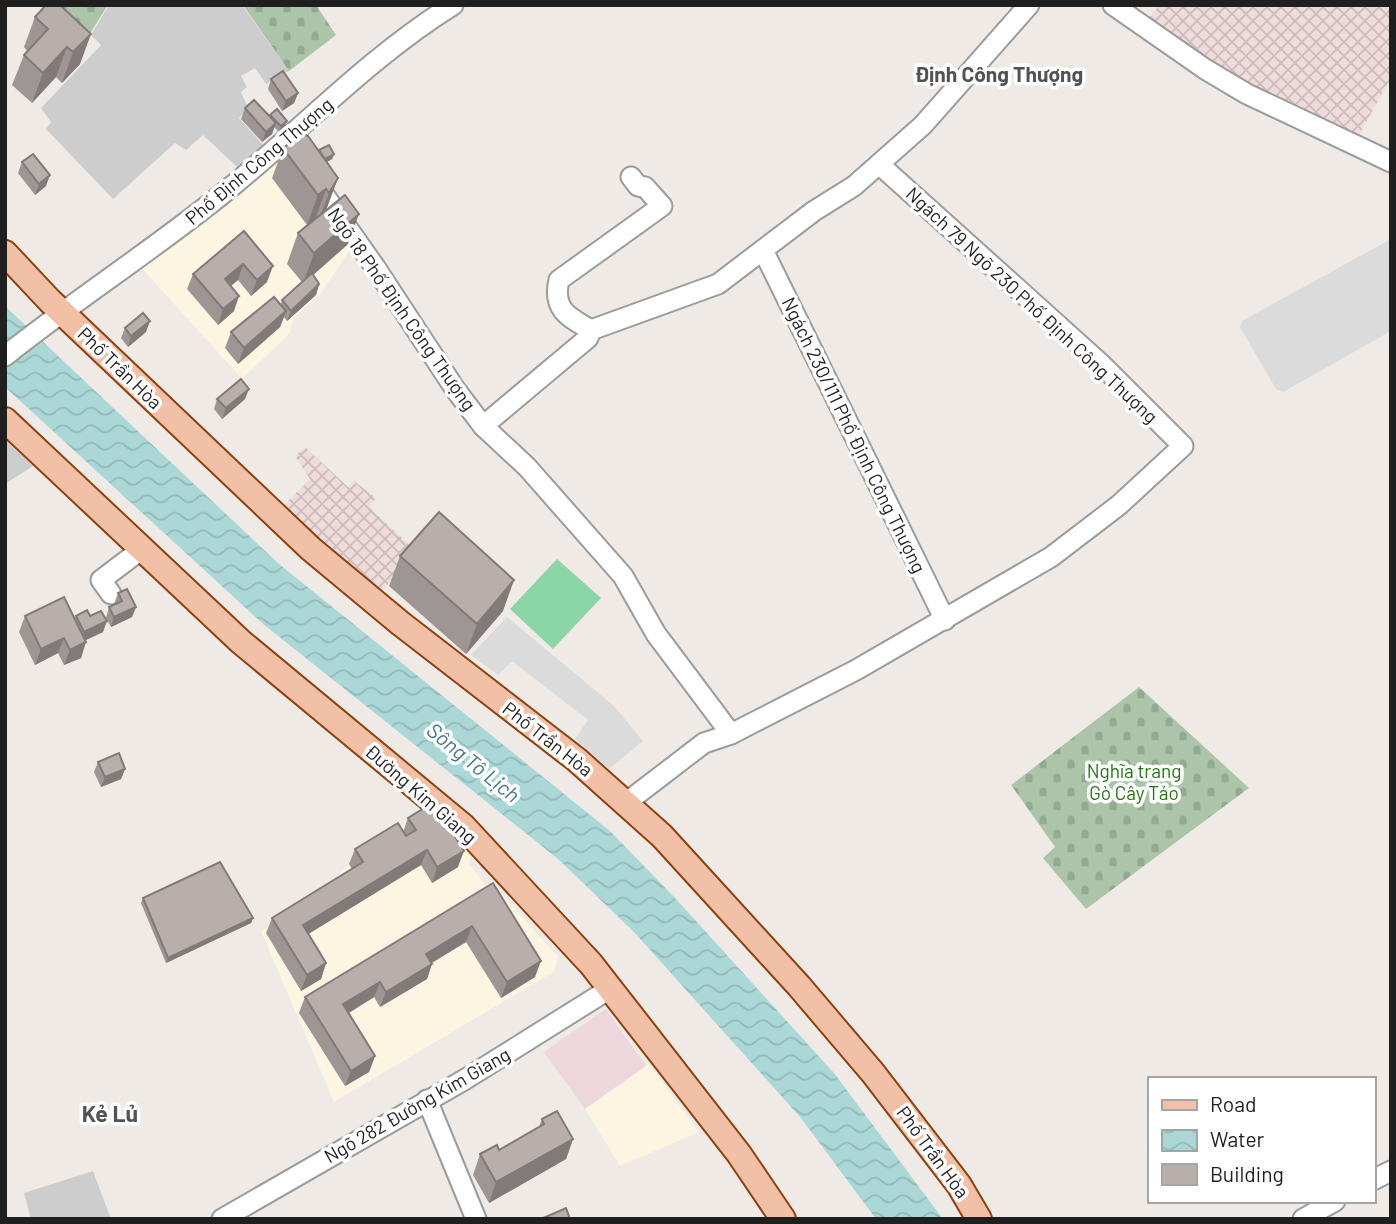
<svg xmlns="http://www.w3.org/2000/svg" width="1396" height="1224" font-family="Barlow,sans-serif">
  <defs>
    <pattern id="military-cross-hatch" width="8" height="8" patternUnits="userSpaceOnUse" patternTransform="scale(1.75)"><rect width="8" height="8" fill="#efdbdb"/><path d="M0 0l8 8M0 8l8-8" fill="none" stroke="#ccbcbc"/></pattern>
    <pattern id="cemetery-stones" width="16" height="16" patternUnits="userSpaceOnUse" patternTransform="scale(1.75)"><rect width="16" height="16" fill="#acc5aa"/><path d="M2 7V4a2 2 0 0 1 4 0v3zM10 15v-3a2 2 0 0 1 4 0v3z" fill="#94a992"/></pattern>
    <pattern id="water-waves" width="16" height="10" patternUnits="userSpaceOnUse" patternTransform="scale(1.75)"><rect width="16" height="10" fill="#abd8d7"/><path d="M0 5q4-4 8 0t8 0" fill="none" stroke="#93b9b8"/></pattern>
  </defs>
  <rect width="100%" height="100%" fill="#efeae6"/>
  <path fill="#eed7dc" d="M606 1009 646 1066 585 1109 544 1052Z"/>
  <g fill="#fcf5e2">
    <path d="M288 152 354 244 321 293 293 319 290 333 242 379 140 266Z"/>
    <path d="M425 810 471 854 469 864 490 890H498L558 957 555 971 334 1102 261 931 295 911 324 890 349 864Z"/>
    <path d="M649 1064 699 1132 620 1166 585 1109Z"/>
  </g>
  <g fill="#cdcdcd">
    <path d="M109 5H242L289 71 266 84 255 68 241 76 247 87 241 92 248 108 239 118 264 146 237 167 203 135 186 150 175 143 113 199 46 129 51 122 41 108 101 45 91 35Z"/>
    <path d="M5 440 33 466 5 484Z"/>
    <path d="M93 1171 111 1219H31L24 1193Z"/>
  </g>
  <g fill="url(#military-cross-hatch)">
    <path d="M1159 5H1391V78L1356 140 1245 88 1145 24Z"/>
    <path d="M305 447 348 487 354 481 376 498 369 507 416 551 377 597 283 506 310 479 295 456Z"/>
  </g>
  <g fill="url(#cemetery-stones)">
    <path d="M59 5H108L89 35Z"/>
    <path d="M243 5H316L336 35 289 71Z"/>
    <path d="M1139 687 1249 788 1086 909 1043 858 1055 847 1011 785Z"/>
  </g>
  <path fill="#8cd5a7" d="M557 559 601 598 553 649 510 609Z"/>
  <g fill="#dbdbdb">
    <path d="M1391 239V331L1283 392 1276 389 1240 327 1242 321Z"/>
    <path d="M507 617 614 706 643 741 609 769 575 739 588 720 512 661 498 675 471 655Z"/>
  </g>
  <path fill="url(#water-waves)" d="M5 306 279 564 610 831 676 899 834 1073 943 1219H876L801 1118 634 932 557 858 263 624 5 387Z"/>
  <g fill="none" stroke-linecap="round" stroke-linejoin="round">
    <g stroke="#9c9c9c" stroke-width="23">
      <g id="minor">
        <path d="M1113 5 1205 69 1247 94 1391 162"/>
        <path d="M286 141 375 267 455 389 483 426 527 467 623 576 656 634 731 734"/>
        <path d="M763 250 945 620"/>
        <path d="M591 330C568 317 552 309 559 280L662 206 645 187 638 186 631 177"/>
        <path d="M5 356C79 297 158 247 231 187 304 127 371 56 453 5"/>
        <path d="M483 426 588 338 591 330 718 284 814 211 854 186 923 125 1029 5"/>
        <path d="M111 594 101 580 142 549"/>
        <path d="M627 802 704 743 731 734 856 670 1051 557 1119 505 1183 446 1100 363 880 165"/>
        <path d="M427 1100 476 1219"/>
        <path d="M1373 1180 1391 1171"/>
        <path d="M222 1219 464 1080 611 988"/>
        <path d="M1303 1219 1335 1201"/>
      </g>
    </g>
    <g stroke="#8a4310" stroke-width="28">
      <g id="major">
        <path d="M5 253 50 301 311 549 400 623 577 760 662 836 799 986 873 1073 959 1185 979 1219"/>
        <path d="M5 420 241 642 463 826 591 964 739 1154 783 1219"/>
      </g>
    </g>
    <use href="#minor" stroke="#fff" stroke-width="19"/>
    <use href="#major" stroke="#f2bfa7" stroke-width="24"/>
  </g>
  <g fill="#9e9694">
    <path d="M46 5 80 64 62 83 56 77 32 103 12 85 24 55 27 51 24 47 35 17Z"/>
    <path d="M271 79 298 93 294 103 282 111 268 89Z"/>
    <path d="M245 108 270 117V115L287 121 285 126 279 132 274 127 272 134 262 142 241 119Z"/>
    <path d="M283 148 319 150 334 154 332 159 327 162 338 178 325 211 348 244 313 275 319 284 316 295 287 321 284 317 280 327 238 364 225 348 231 332 281 304 282 300 302 282 287 264 298 233 307 225 272 178Z"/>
    <path d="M22 162 46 186 35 195 18 173Z"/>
    <path d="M244 231 267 282 251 296 238 280 231 286 234 311 218 325 187 289 193 274Z"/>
    <path d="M125 328 146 332 128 347 121 338Z"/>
    <path d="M217 399H245L222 419 214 409Z"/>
    <path d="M400 556 503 611 466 654 389 586Z"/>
    <path d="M118 593 136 607 132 617 111 627 106 618 109 607 115 605 114 604Z"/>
    <path d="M25 616 75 618 76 616H90L103 632 85 640 81 658 64 665 58 653 35 665 19 632Z"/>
    <path d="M98 762 125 769 121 779 101 787 94 772Z"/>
    <path d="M408 818 458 867 432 883 421 865 308 934 326 963 321 979 301 991 266 933 272 918 352 869 349 864 355 849 403 832Z"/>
    <path d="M493 883 535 977 501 998 466 942 432 963 427 979 380 1007 374 997 349 1013 375 1056 369 1072 345 1086 299 1013 305 997Z"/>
    <path d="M143 898 253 918 251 923 166 963 141 903Z"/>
    <path d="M542 1119 573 1139 566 1159 489 1203 473 1175 480 1154 499 1150 539 1127Z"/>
  </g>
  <g fill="#817a78">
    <path d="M91 34 80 64 62 83 73 52Z"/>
    <path d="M67 47 56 77 32 103 43 73Z"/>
    <path d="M298 93 294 103 282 111 286 101Z"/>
    <path d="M287 121 285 126 279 132 281 126Z"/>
    <path d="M276 123 272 134 262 142 266 132Z"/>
    <path d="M334 154 332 159 314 169 316 164Z"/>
    <path d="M50 175 46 186 35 195 39 184Z"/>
    <path d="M338 178 327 208 320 220 319 219 329 193Z"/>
    <path d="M326 189 315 220 307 225 318 195Z"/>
    <path d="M359 214 348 244 303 284 314 253Z"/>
    <path d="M243 264 238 280 220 295 225 279Z"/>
    <path d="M273 266 267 282 251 296 257 280Z"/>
    <path d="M319 284 316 295 287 321 291 311Z"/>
    <path d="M239 296 234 311 218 325 223 309Z"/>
    <path d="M286 311 280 327 238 364 244 348Z"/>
    <path d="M150 321 146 332 128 347 131 336Z"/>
    <path d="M249 389 245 399 222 419 226 408Z"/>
    <path d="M514 580 503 611 466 654 477 624Z"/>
    <path d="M136 607 132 617 111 627 114 617Z"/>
    <path d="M107 621 103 632 80 643 84 632Z"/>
    <path d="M64 638 58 653 35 665 41 649Z"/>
    <path d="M86 642 81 658 64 665 70 650Z"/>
    <path d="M125 769 121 779 101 787 105 777Z"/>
    <path d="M427 850 421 865 297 941 303 925Z"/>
    <path d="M464 851 458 867 432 883 437 867Z"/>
    <path d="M253 918 251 923 166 963 168 958Z"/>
    <path d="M472 926 466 942 421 969 426 954Z"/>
    <path d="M541 961 535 977 501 998 507 982Z"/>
    <path d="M326 963 321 979 301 991 307 975Z"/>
    <path d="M432 964 427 979 380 1007 386 992Z"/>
    <path d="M380 982 374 997 337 1020 343 1004Z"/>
    <path d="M375 1056 369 1072 345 1086 351 1071Z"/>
    <path d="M573 1139 566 1159 489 1203 496 1182Z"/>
  </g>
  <g fill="#b8afac" stroke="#817a78" stroke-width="2">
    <path d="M46 5H60L91 34 73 52 67 47 43 73 24 55 48 29 35 17Z"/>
    <path d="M283 71 298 93 286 101 271 79Z"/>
    <path d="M254 100 276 123 266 132 245 108Z"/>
    <path d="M277 109 287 121 281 126 270 115Z"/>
    <path d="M302 134 308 136 338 178 329 193 326 189 318 195 283 148Z"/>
    <path d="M329 145 334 154 325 159 319 150Z"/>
    <path d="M33 154 50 175 39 184 22 162Z"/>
    <path d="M345 195 359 214 314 253 298 233Z"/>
    <path d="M244 231 273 266 257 280 243 264 225 279 239 296 223 309 193 274Z"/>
    <path d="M312 273 319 284 291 311 282 300Z"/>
    <path d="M274 297 286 311 244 348 231 332Z"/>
    <path d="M143 313 150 321 131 336 125 328Z"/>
    <path d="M241 379 249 389 226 408 217 399Z"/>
    <path d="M439 512 514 580 477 624 400 556Z"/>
    <path d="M127 589 136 607 114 617 109 607 122 601 118 593Z"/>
    <path d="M64 597 86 642 70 650 64 638 41 649 25 616Z"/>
    <path d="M87 610 90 616 101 611 107 621 84 632 76 616Z"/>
    <path d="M119 753 125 769 105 777 98 762Z"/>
    <path d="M434 802 464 851 437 867 427 850 303 925 326 963 307 975 272 918 363 862 355 849 398 823 406 836 416 830 408 818Z"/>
    <path d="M220 862 253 918 168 958 143 898Z"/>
    <path d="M493 883 541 961 507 982 472 926 426 954 432 964 386 992 380 982 343 1004 375 1056 351 1071 305 997Z"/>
    <path d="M557 1111 573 1139 496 1182 480 1154 497 1145 499 1150 544 1124 542 1119Z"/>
    <path d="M566 1208 570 1219H541Z"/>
  </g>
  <g text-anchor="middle" stroke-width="7" stroke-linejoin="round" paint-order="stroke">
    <g font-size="19" fill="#1f1f1f" stroke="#fff">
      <text transform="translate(259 161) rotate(-40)" y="7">Phố Định Công Thượng</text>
      <text transform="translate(1032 305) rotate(43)" y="7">Ngách 79 Ngõ 230 Phố Định Công Thượng</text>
      <text transform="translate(402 309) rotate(55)" y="7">Ngõ 18 Phố Định Công Thượng</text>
      <text transform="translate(120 368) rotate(44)" y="7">Phố Trần Hòa</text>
      <text transform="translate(854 435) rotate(64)" y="7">Ngách 230/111 Phố Định Công Thượng</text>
      <text transform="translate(548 739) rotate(38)" y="7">Phố Trần Hòa</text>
      <text transform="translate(421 794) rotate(41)" y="7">Đường Kim Giang</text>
      <text transform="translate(417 1105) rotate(-30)" y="7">Ngõ 282 Đường Kim Giang</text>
      <text transform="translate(933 1152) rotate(54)" y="7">Phố Trần Hòa</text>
    </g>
    <g font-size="19" fill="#267317" stroke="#fff">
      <text x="1134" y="778">Nghĩa trang<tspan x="1134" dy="22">Gò Cây Táo</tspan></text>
    </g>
    <g font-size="21" font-weight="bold" fill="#525252" stroke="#fff">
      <text x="999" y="82">Định Công Thượng</text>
    </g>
    <g font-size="21" font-style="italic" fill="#477787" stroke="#fff">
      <text transform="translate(473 763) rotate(39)" y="7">Sông Tô Lịch</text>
    </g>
    <g font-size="23" font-weight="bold" fill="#525252" stroke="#fff">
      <text x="110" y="1122">Kẻ Lủ</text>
    </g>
  </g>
  <rect width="1396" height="1224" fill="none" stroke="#1f1f1f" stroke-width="14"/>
  <rect x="1148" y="1077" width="228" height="126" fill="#ffffff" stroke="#a5a5a5" stroke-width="2"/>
  <rect x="1162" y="1100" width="35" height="10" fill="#f2bfa7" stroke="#a5a5a5" stroke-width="2"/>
  <text x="1210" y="1112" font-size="21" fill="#1f1f1f">Road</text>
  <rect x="1162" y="1130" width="35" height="21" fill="url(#water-waves)" stroke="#a5a5a5" stroke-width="2"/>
  <text x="1210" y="1147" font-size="21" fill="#1f1f1f">Water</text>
  <rect x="1162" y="1164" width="35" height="21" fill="#b8afac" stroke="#a5a5a5" stroke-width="2"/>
  <text x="1210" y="1182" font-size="21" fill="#1f1f1f">Building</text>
</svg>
